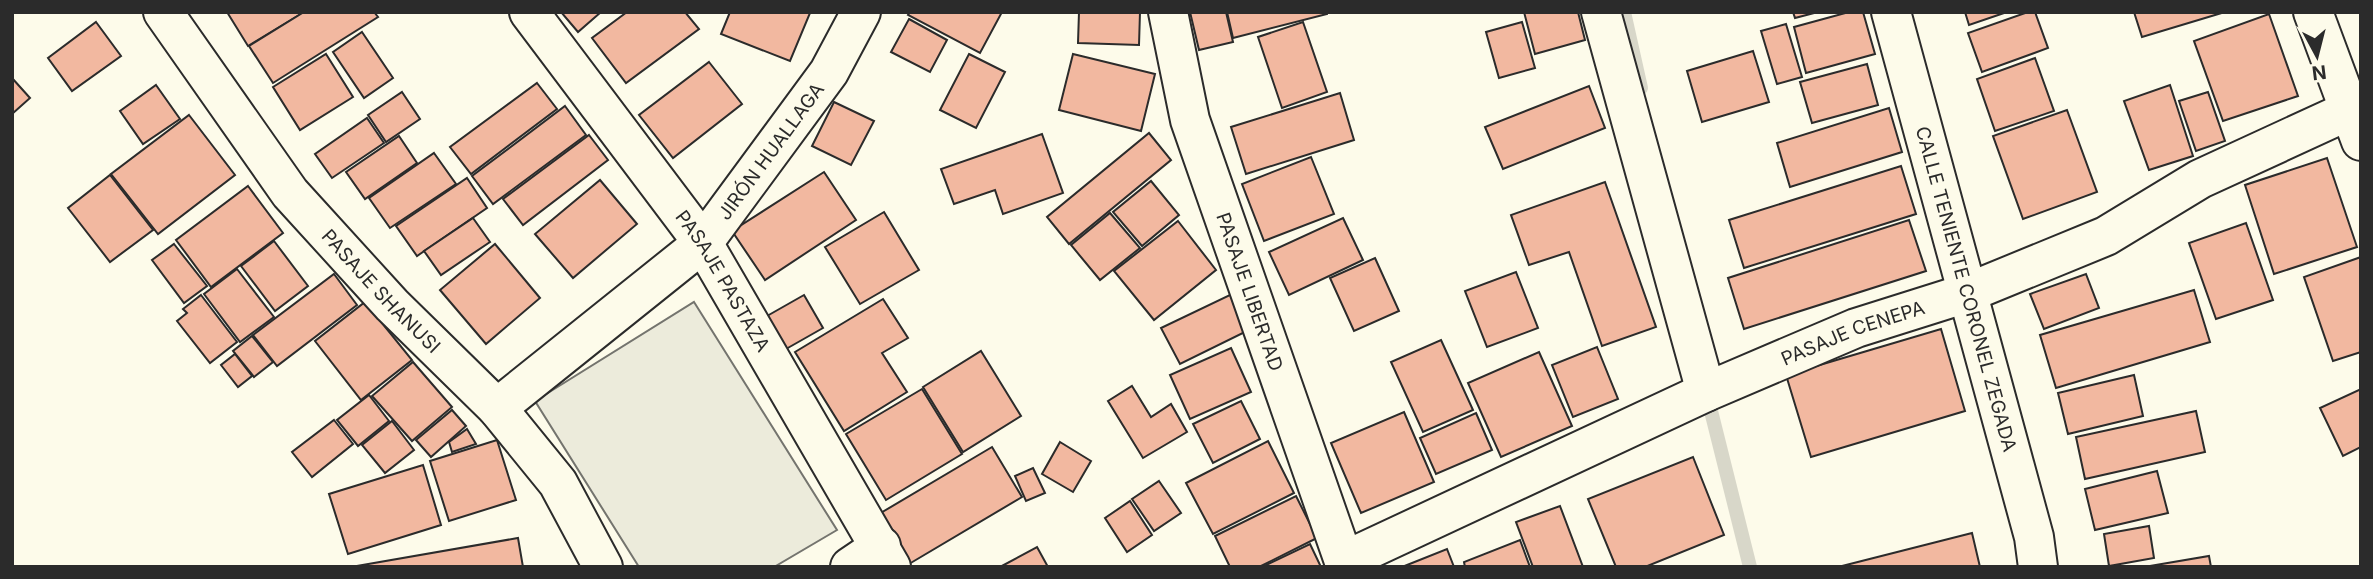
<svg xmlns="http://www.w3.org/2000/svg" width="2373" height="579" font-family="Inter,sans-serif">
  <rect width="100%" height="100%" fill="#fdfbea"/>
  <path fill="#ecebdb" stroke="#74746e" stroke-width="2" d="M694 302 837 530 774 567H639L535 401Z"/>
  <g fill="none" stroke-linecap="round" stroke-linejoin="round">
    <g stroke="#d8d7c9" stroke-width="14">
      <path d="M1624 12 1641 88"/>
      <path d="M1707 395 1750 567"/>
    </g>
  </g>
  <g fill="#f2b8a0" stroke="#2b2b2b" stroke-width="2">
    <path d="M227 12H304L248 46Z"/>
    <path d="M304 12H374L378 17 273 83 249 46Z"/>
    <path d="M561 12H601L578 32Z"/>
    <path d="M627 12H685L699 29 626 83 592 38Z"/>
    <path d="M730 12H809L810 13 790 61 721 34Z"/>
    <path d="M910 12H1002L980 53 908 15Z"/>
    <path d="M1079 12H1140L1139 45 1078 43Z"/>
    <path d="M1190 12H1226L1233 42 1199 50Z"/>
    <path d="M1227 12H1327V14L1233 38Z"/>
    <path d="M1524 12H1578L1585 40 1535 54Z"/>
    <path d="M1793 12H1818L1795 18Z"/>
    <path d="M1849 12H1863L1875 54 1806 73 1794 27Z"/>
    <path d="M1965 12H2007L1969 25Z"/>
    <path d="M2028 12H2035L2048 48 1982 72 1968 33Z"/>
    <path d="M2134 12H2225L2142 37Z"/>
    <path d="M2269 14 2298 96 2223 121 2194 41Z"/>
    <path d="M909 19 947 40 930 72 891 52Z"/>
    <path d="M96 22 121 56 72 91 48 58Z"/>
    <path d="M1303 22 1327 92 1282 108 1258 37Z"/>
    <path d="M1522 22 1535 68 1499 78 1486 32Z"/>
    <path d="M1786 24 1802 77 1777 84 1761 31Z"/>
    <path d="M362 32 393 78 364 98 333 52Z"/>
    <path d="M1753 51 1769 102 1702 122 1687 71Z"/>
    <path d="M326 54 353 97 300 130 273 87Z"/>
    <path d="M969 54 1005 72 976 128 940 110Z"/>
    <path d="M1073 54 1155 74 1141 131 1059 110Z"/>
    <path d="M2035 58 2054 111 1995 131 1977 79Z"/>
    <path d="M709 62 742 104 673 158 639 115Z"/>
    <path d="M1867 64 1878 105 1812 123 1800 82Z"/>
    <path d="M12 78 30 98 12 114Z"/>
    <path d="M537 83 557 109 471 174 450 147Z"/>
    <path d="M156 85 180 119 143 144 120 111Z"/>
    <path d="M2170 85 2193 156 2149 170 2124 101Z"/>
    <path d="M1589 86 1605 128 1503 169 1485 127Z"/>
    <path d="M402 92 420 119 386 142 368 115Z"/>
    <path d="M2208 92 2225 141 2196 151 2179 101Z"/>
    <path d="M1340 93 1354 140 1246 174 1231 127Z"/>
    <path d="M834 102 874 121 851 165 812 146Z"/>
    <path d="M565 106 586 135 493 204 472 176Z"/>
    <path d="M1889 108 1902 152 1790 187 1777 143Z"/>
    <path d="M2067 110 2097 192 2023 219 1993 136Z"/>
    <path d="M189 115 235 175 158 234 111 174Z"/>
    <path d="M367 118 384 143 332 178 315 154Z"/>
    <path d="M1149 133 1171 160 1069 244 1047 217Z"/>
    <path d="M1042 134 1063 193 1003 214 995 190 954 204 941 169Z"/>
    <path d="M589 135 608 160 523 225 503 199Z"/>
    <path d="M399 136 417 163 365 199 346 172Z"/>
    <path d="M434 153 456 184 390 228 369 198Z"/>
    <path d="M1311 157 1334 214 1264 241 1242 184Z"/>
    <path d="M2327 158 2357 247 2274 274 2245 185Z"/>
    <path d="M1901 166 1916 214 1744 268 1729 220Z"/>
    <path d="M824 172 856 220 765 280 732 231Z"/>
    <path d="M110 175 153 230 110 262 68 208Z"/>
    <path d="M467 178 487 208 417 256 396 226Z"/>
    <path d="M600 180 637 224 573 278 535 234Z"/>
    <path d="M1151 181 1179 215 1142 246 1113 212Z"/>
    <path d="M1605 182 1656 327 1602 346 1569 252 1529 265 1511 215Z"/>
    <path d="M248 186 283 233 211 287 176 240Z"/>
    <path d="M884 212 919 270 860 304 825 247Z"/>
    <path d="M1110 213 1140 248 1100 280 1071 245Z"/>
    <path d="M473 218 490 242 441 275 424 251Z"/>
    <path d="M1343 218 1363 260 1289 295 1269 252Z"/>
    <path d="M1909 220 1926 271 1744 329 1728 278Z"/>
    <path d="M1178 221 1216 270 1154 320 1114 271Z"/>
    <path d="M2246 223 2273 300 2216 319 2189 243Z"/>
    <path d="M274 241 308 286 275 311 241 266Z"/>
    <path d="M174 244 207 286 184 303 152 260Z"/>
    <path d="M495 244 540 298 486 344 440 290Z"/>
    <path d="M2361 257V352L2333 361 2304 277Z"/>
    <path d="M1375 258 1399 311 1354 331 1330 278Z"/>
    <path d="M237 269 274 317 240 342 204 294Z"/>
    <path d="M1516 272 1538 328 1487 347 1465 291Z"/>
    <path d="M334 274 357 305 277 366 253 335Z"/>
    <path d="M2086 274 2099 308 2044 329 2030 294Z"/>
    <path d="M2194 290 2210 342 2056 388 2040 335Z"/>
    <path d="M1234 293 1251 329 1180 364 1161 328Z"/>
    <path d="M201 295 237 342 210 363 177 321 187 313 183 309Z"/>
    <path d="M804 295 823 328 786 349 767 316Z"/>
    <path d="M883 299 908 338 882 353 907 392 844 431 795 352Z"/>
    <path d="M365 302 412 360 361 400 315 341Z"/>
    <path d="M1941 329 1965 411 1811 457 1786 375Z"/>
    <path d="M252 336 273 362 254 377 233 351Z"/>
    <path d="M1441 340 1473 410 1423 432 1391 362Z"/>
    <path d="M1597 347 1618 399 1573 417 1552 365Z"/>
    <path d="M1231 348 1251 392 1190 419 1170 375Z"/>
    <path d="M981 351 1021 416 963 452 923 387Z"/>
    <path d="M1539 352 1572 426 1501 457 1468 383Z"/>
    <path d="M235 354 252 376 238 387 221 365Z"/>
    <path d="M413 362 452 407 412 441 372 396Z"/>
    <path d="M2134 375 2143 416 2068 434 2058 393Z"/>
    <path d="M1132 386 1151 417 1171 404 1187 432 1143 458 1108 401Z"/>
    <path d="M922 389 962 454 886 500 846 434Z"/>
    <path d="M2361 389V447L2343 456 2320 408Z"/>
    <path d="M369 395 389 421 358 446 337 420Z"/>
    <path d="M1241 401 1260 439 1213 463 1193 424Z"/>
    <path d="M452 410 466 426 431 457 416 440Z"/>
    <path d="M2196 411 2205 452 2085 479 2076 437Z"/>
    <path d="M1404 412 1434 482 1361 513 1331 443Z"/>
    <path d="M1476 413 1492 450 1436 474 1420 438Z"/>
    <path d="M334 420 353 444 312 477 292 452Z"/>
    <path d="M392 421 414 450 385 473 362 445Z"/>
    <path d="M467 429 476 444 452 452 449 442Z"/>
    <path d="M497 440 516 500 449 521 430 461Z"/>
    <path d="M1268 441 1294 493 1213 534 1186 483Z"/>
    <path d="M1060 442 1091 461 1073 492 1042 474Z"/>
    <path d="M992 447 1022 497 909 564 879 514Z"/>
    <path d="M1693 457 1724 535 1645 567H1616L1588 499Z"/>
    <path d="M423 465 441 525 348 554 329 494Z"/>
    <path d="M1033 468 1045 493 1026 501 1015 476Z"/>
    <path d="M2157 471 2168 513 2095 530 2085 489Z"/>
    <path d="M1159 481 1181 513 1154 531 1132 499Z"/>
    <path d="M1296 496 1317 538 1259 567H1230L1215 536Z"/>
    <path d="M1130 501 1152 535 1127 552 1105 518Z"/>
    <path d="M1560 506 1583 567H1533L1516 522Z"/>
    <path d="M2149 526 2154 558 2109 566 2104 534Z"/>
    <path d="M1972 533 1980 567 1842 566Z"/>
    <path d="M518 538 523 567H351Z"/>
    <path d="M1520 540 1530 567H1465L1464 562Z"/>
    <path d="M1310 544 1321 567H1262Z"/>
    <path d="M1037 547 1048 567H1000Z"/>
    <path d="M1447 549 1454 567H1402Z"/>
    <path d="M2209 556 2211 567H2144Z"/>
  </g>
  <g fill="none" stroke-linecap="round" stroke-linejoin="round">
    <g stroke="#2b2b2b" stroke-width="42">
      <g id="minor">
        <path id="s1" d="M163 12 290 193 392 305 497 408 558 483 603 567"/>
        <path id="s2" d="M529 12 703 243 891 567"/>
        <path id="s3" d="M1168 12 1190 120 1346 567"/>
        <path d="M1601 12 1706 392"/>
        <path id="s4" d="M1891 12 2034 537 2038 567"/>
        <path d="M2313 12 2361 141"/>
        <path id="s5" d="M497 408 703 243 829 72 861 12"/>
        <path id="s6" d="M1344 561 1706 392 1856 328 1967 293 2106 236 2200 179 2350 110 2361 107"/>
        <path d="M850 567 881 546"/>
      </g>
    </g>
    <use href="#minor" stroke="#fdfbea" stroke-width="38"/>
  </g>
  <g text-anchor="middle" stroke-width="5" stroke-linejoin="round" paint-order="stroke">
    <g font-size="19" fill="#2b2b2b" stroke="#fdfbea">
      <text dy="7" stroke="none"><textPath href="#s5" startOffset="378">JIRÓN HUALLAGA</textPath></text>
      <text dy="7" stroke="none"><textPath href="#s2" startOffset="332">PASAJE PASTAZA</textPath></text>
      <text dy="7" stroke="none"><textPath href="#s4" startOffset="287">CALLE TENIENTE CORONEL ZEGADA</textPath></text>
      <text dy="7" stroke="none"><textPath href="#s1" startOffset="355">PASAJE SHANUSI</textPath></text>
      <text dy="7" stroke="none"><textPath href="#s3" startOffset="292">PASAJE LIBERTAD</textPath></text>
      <text dy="7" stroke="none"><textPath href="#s6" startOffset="558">PASAJE CENEPA</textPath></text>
    </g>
  </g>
  <rect width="2373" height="579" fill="none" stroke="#2b2b2b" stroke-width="28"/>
  <g transform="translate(2317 56) rotate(173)" stroke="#fdfbea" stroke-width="5" paint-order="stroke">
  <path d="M0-5L12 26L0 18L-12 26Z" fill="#2b2b2b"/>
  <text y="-10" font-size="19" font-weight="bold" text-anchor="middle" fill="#2b2b2b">N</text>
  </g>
</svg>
